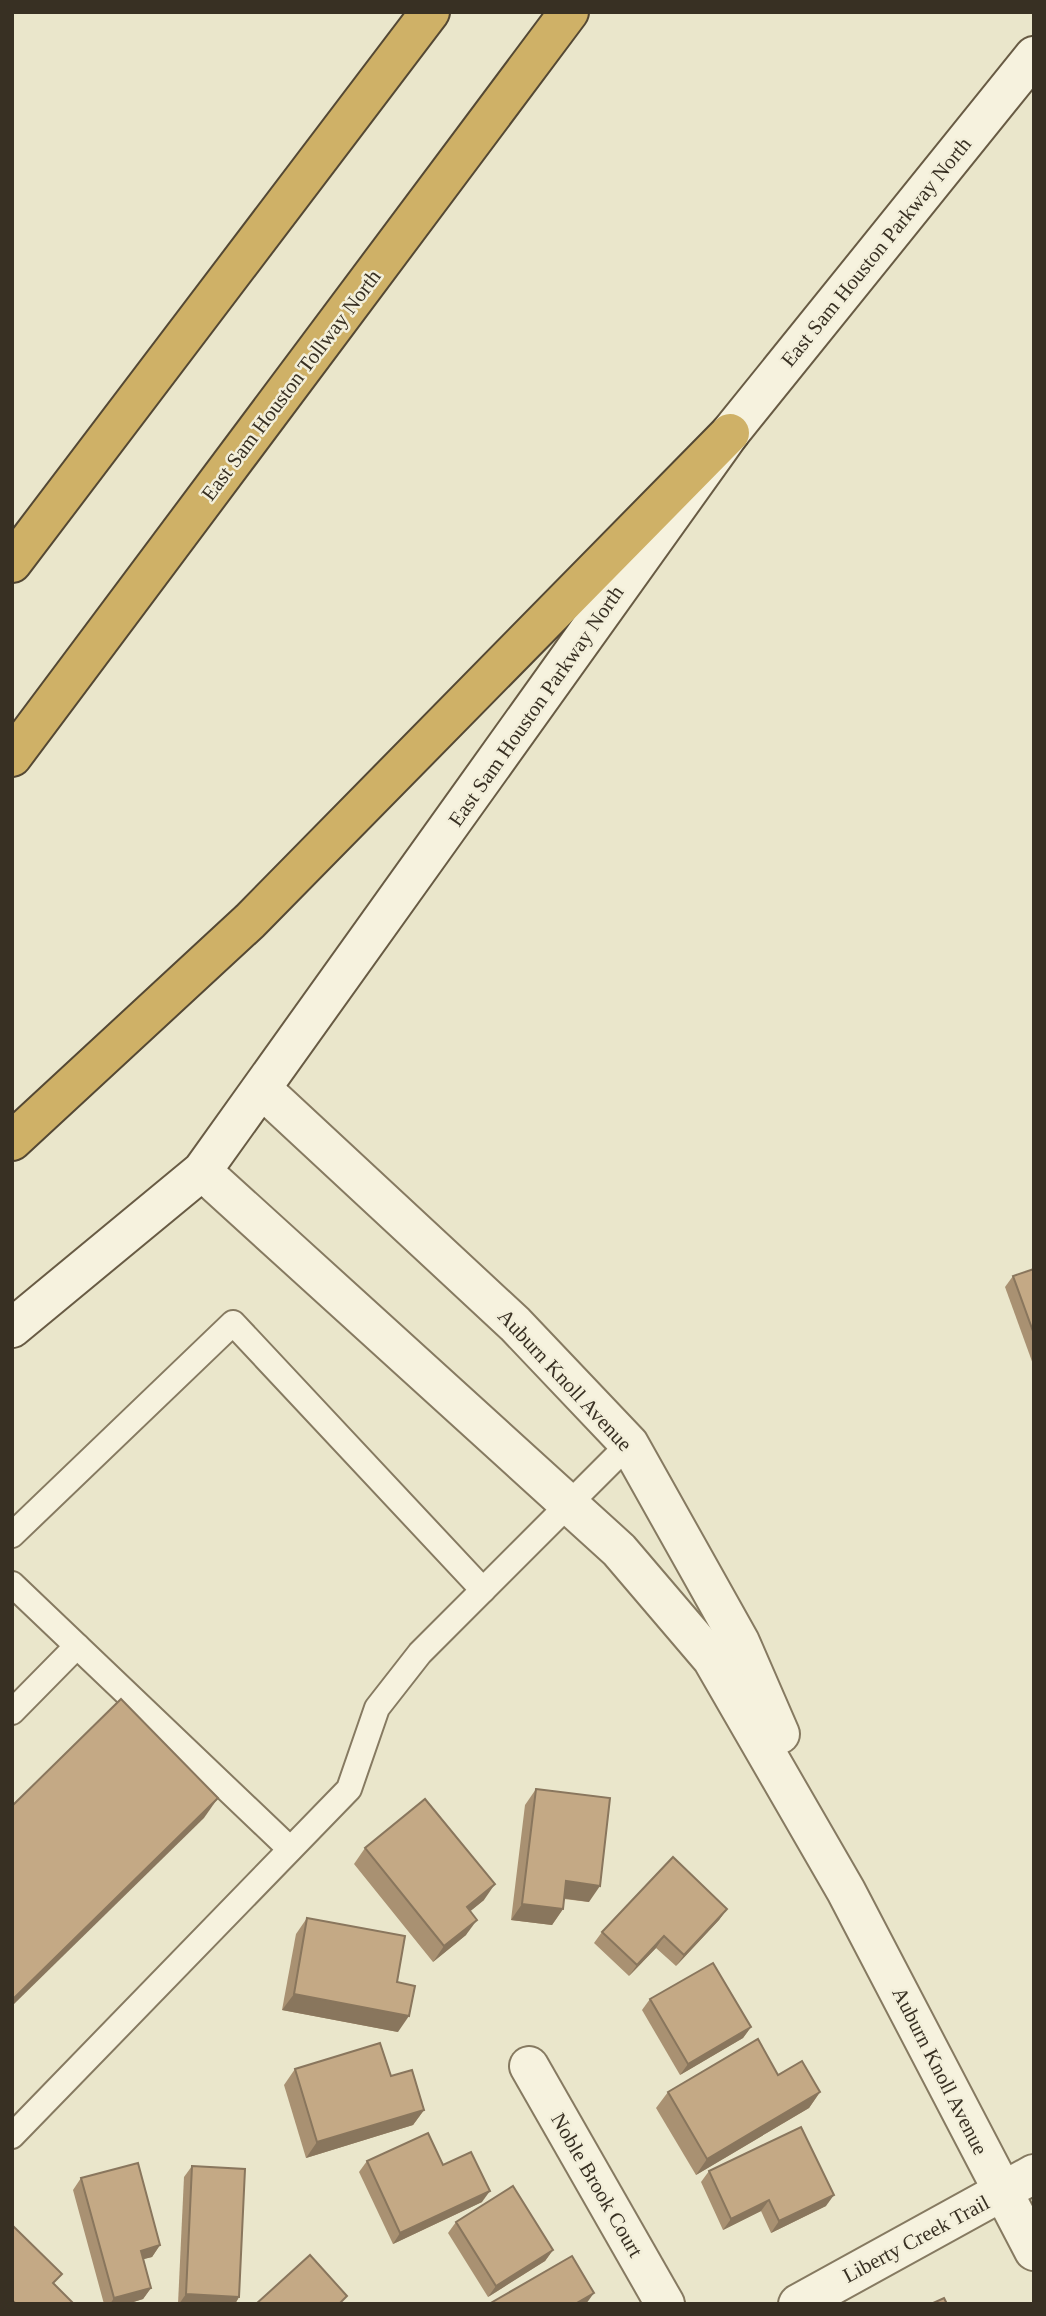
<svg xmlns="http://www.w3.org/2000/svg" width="1046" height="2316" font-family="'Times New Roman',serif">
  <rect width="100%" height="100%" fill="#eae6cb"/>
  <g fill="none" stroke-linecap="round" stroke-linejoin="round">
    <g stroke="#867a61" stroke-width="28">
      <g id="lane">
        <path d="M12 1535 233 1323 483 1590"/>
        <path d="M12 1584 290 1849"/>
        <path d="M12 1712 77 1646"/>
        <path d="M12 2136 349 1789 377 1708 420 1653 629 1444"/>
      </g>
    </g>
    <g stroke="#867a61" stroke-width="42">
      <g id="street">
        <path d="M262 1089 515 1324 629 1444 740 1642 780 1734"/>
        <path d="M202 1171 619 1550 712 1659 846 1891 1034 2251"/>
        <path d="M529 2066 665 2304"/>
        <path d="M798 2304 1034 2174"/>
      </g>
    </g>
    <g stroke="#685b44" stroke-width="42">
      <path id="secondary" d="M12 1328 202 1171 730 433 1034 56"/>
    </g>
    <g stroke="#544834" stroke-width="42">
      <g id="highway">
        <path d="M12 563 430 12"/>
        <path d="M12 757 569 12"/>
        <path d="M12 1141 250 921 730 433"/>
      </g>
    </g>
    <use href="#lane" stroke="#f6f2de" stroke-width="24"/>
    <use href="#street" stroke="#f6f2de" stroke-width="38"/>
    <use href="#secondary" stroke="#f6f2de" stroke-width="38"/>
    <use href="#highway" stroke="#cfb167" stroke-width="38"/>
  </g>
  <g fill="#a99172">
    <path d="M1034 1269V1367L1005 1287 1013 1276Z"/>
    <path d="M536 1789 589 1902 564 1899 563 1909 552 1925 511 1920 525 1805Z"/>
    <path d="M365 1848 484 1900 470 1911 466 1935 433 1962 354 1864Z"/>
    <path d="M727 1909 719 1920 676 1966 656 1948 629 1976 594 1943 602 1932Z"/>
    <path d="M307 1918 398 2032 282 2010 296 1934Z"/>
    <path d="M650 1999 751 2027 743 2038 680 2075 642 2010Z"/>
    <path d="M295 2069 391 2076 424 2110 413 2125 306 2158 284 2085Z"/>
    <path d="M778 2075 820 2092 809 2108 696 2175 656 2108 668 2092Z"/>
    <path d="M367 2161 443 2165 482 2202 393 2244 359 2172Z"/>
    <path d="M192 2166 239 2297 235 2304H178L184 2177Z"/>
    <path d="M709 2171 826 2206 771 2233 761 2211 723 2230 701 2182Z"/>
    <path d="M81 2178 160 2245 152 2257 143 2259 151 2288 143 2299 127 2304H104L73 2190Z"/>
    <path d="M456 2222 553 2250 545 2261 488 2297 448 2233Z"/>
  </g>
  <g fill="#89765d">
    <path d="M218 1798 204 1818 12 2006V2000Z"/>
    <path d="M566 1881 600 1886 589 1902 555 1897Z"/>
    <path d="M495 1884 484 1900 456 1923 467 1907Z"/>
    <path d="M522 1904 563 1909 552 1925 511 1920Z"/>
    <path d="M727 1909 719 1920 676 1966 684 1955Z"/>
    <path d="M477 1920 466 1935 433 1962 444 1946Z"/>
    <path d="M664 1936 656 1948 629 1976 637 1965Z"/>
    <path d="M294 1994 409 2016 398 2032 282 2010Z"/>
    <path d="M751 2027 743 2038 680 2075 688 2064Z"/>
    <path d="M820 2092 809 2108 696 2175 707 2159Z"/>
    <path d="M424 2110 413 2125 306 2158 317 2142Z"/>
    <path d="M490 2191 482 2202 393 2244 400 2233Z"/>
    <path d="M834 2195 826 2206 771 2233 779 2221Z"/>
    <path d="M769 2200 761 2211 723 2230 731 2219Z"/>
    <path d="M160 2245 152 2257 133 2262 141 2251Z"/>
    <path d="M553 2250 545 2261 488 2297 496 2286Z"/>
    <path d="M151 2288 143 2299 127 2304H110L114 2298Z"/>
    <path d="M594 2293 586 2304H575Z"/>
    <path d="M186 2294 239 2297 235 2304H179Z"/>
  </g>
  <g fill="#c4a985" stroke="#89765d" stroke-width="2">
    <path d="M1034 1269V1334L1013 1276Z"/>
    <path d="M121 1699 218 1798 12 2000V1806Z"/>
    <path d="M536 1789 610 1798 600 1886 566 1881 563 1909 522 1904Z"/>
    <path d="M425 1799 495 1884 467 1907 477 1920 444 1946 365 1848Z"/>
    <path d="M673 1857 727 1909 684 1955 664 1936 637 1965 602 1932Z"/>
    <path d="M307 1918 405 1936 397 1982 415 1986 409 2016 294 1994Z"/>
    <path d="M713 1963 751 2027 688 2064 650 1999Z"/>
    <path d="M758 2039 778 2075 802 2061 820 2092 707 2159 668 2092Z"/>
    <path d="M380 2043 391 2076 412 2070 424 2110 317 2142 295 2069Z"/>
    <path d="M801 2127 834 2195 779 2221 769 2200 731 2219 709 2171Z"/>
    <path d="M428 2133 443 2165 471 2152 490 2191 400 2233 367 2161Z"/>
    <path d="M138 2163 160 2245 141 2251 151 2288 114 2298 81 2178Z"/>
    <path d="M192 2166 245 2169 239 2297 186 2294Z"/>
    <path d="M513 2186 553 2250 496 2286 456 2222Z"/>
    <path d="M12 2225 62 2274 53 2283 74 2304H16L12 2300Z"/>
    <path d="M310 2255 347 2296 339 2304H256Z"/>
    <path d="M572 2256 594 2293 575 2304H489Z"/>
    <path d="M944 2298 947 2304H931Z"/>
  </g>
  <g text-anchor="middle" stroke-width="5" stroke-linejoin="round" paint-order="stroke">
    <g font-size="21" fill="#383023" stroke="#f3efda">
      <text transform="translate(876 252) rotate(-51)" y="7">East Sam Houston Parkway North</text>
      <text transform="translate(291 385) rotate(-53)" y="7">East Sam Houston Tollway North</text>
      <text transform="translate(536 706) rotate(-55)" y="7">East Sam Houston Parkway North</text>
      <text transform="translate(565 1380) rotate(47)" y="7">Auburn Knoll Avenue</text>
      <text transform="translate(940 2071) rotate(63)" y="7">Auburn Knoll Avenue</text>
      <text transform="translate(597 2185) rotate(60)" y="7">Noble Brook Court</text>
      <text transform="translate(916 2239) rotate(-28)" y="7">Liberty Creek Trail</text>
    </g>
  </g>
  <rect width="1046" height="2316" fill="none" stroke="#383023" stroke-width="28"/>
</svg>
